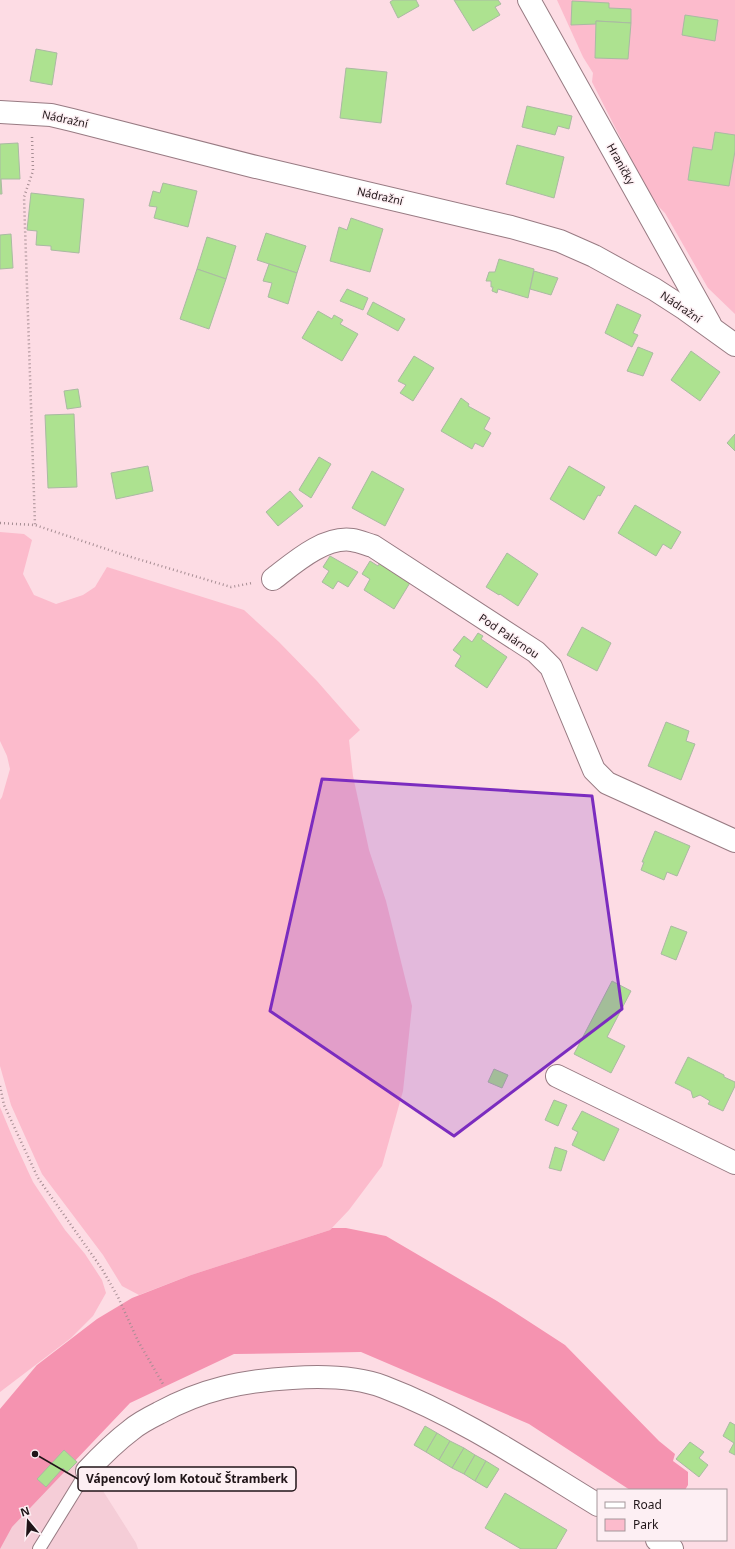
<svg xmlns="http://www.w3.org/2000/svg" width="735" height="1549" font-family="'Noto Sans',sans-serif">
  <rect width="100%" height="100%" fill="#fddce4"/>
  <path fill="#f5cdd7" d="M37 1365 86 1402 54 1438 87 1471 91 1472 136 1543 138 1549H0V1409Z"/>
  <g fill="#fcbbcc">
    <path d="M557 0H735V314L708 288 665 213 659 207 646 188 592 82 593 73 583 57Z"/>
    <path d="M0 532 24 534 32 540 23 574 34 595 56 604 83 595 95 587 107 567 244 610 279 642 317 681 360 730 349 740 353 776 369 850 386 901 412 1006 403 1091 382 1166 349 1210 330 1230 191 1275 139 1295 122 1286 103 1255 42 1174 11 1105 0 1066V800L2 797 10 769 7 756 0 741Z"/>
    <path d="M0 1107 15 1143 33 1182 65 1230 85 1254 102 1280 106 1293 93 1316 71 1338 0 1392Z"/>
  </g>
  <path fill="#f593b0" d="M332 1228H346L386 1236 497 1301 565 1345 659 1441 675 1454 673 1461 688 1472V1485L685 1490H630L529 1424 361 1352 234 1354 130 1403 12 1527 0 1549V1409L37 1365 97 1319 132 1298 191 1275 330 1230Z"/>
  <g fill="#ade290" stroke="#aabaa2">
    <path d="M393 0H416L419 6 398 18 390 2Z"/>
    <path d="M454 0H498L501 4 495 7 500 15 473 31Z"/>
    <path d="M572 1 609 3V8L631 9V23L596 21V24L571 25Z"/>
    <path d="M685 15 718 20 715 41 682 35Z"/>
    <path d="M596 21 631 23 628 59 595 58Z"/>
    <path d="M36 49 57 53 52 85 30 81Z"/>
    <path d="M346 68 387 72 381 123 340 118Z"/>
    <path d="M527 106 572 116 569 129 558 126 555 135 522 127Z"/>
    <path d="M715 132 735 135V151L729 186 688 180 693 147 712 150Z"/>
    <path d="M18 143 20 179H1L2 194H0V144Z"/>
    <path d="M517 145 564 157 554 198 506 184Z"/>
    <path d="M163 183 197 191 188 227 154 218 157 207 149 206 153 191 160 193Z"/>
    <path d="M31 193 84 199 79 253 51 250V246L36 245 37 231 27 230Z"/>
    <path d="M351 218 383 229 370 272 330 261 339 227 347 230Z"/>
    <path d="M266 233 306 246 297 273 257 260Z"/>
    <path d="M11 234 13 268 0 269V235Z"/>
    <path d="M207 237 236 246 226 279 197 269Z"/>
    <path d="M499 259 534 269 528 298 498 289 497 293 492 291 493 287H491V281H486L489 272H495Z"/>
    <path d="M269 264 297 273 288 304 268 297 272 283 263 281Z"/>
    <path d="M197 269 226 279 209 329 180 319Z"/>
    <path d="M534 271 558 278 551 295 530 289Z"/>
    <path d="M347 289 368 298 363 310 340 301Z"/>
    <path d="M373 302 405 319 398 331 367 314Z"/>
    <path d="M617 304 641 315 633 333 638 335 632 347 605 333Z"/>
    <path d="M318 311 332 319 334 315 343 320 340 324 358 334 342 361 302 338Z"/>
    <path d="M638 347 653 353 643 376 627 371Z"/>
    <path d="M691 351 720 372 700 401 671 380Z"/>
    <path d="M414 356 434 368 413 401 400 393 406 385 398 381Z"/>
    <path d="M78 389 81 407 67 409 64 391Z"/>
    <path d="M461 398 469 404 468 406 490 418 484 429 491 433 483 447 475 443 472 449 441 431Z"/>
    <path d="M74 414 77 487 48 488 45 415Z"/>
    <path d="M735 434V451L727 443Z"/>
    <path d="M319 457 331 464 311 498 299 490 300 488Z"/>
    <path d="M148 466 153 491 116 499 111 473Z"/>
    <path d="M569 466 605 487 600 496 598 495 584 520 550 499Z"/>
    <path d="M372 471 404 489 385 526 352 508Z"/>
    <path d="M290 491 303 506 278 526 266 512Z"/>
    <path d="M635 505 681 532 671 549 663 544 656 556 618 533Z"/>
    <path d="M507 553 538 574 518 606 500 594 499 595 486 587Z"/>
    <path d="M330 556 358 572 348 587 338 581 333 589 322 582 329 571 323 567Z"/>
    <path d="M370 561 378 566 381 561 411 581 394 609 364 590 370 579 362 574Z"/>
    <path d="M582 627 611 643 597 671 567 655Z"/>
    <path d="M478 633 483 636 481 639 507 657 487 688 455 666 461 656 453 650 464 636 472 642Z"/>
    <path d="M666 722 689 731 686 741 695 744 681 780 648 766Z"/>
    <path d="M655 831 690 846 677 876 667 872 664 880 641 870 644 862H642Z"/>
    <path d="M671 926 687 932 676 960 661 954Z"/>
    <path d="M612 981 631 991 607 1037 625 1046 611 1073 574 1054Z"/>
    <path d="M688 1057 724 1075V1077L735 1082V1086L723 1111 708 1104 710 1101 700 1095 693 1098 691 1091 675 1083Z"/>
    <path d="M494 1069 508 1075 502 1088 488 1082Z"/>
    <path d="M554 1100 567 1105 558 1126 545 1120Z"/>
    <path d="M582 1111 619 1129 604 1161 572 1145 578 1132 572 1129Z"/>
    <path d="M555 1147 567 1151 561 1171 549 1168Z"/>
    <path d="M730 1422 735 1425V1455L729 1452 734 1443 723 1436Z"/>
    <path d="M425 1426 437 1433 426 1452 414 1445Z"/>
    <path d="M437 1433 450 1441 439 1460 426 1452Z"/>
    <path d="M450 1441 464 1448 452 1468 439 1460Z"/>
    <path d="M690 1442 704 1452 699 1458 708 1465 699 1477 676 1459Z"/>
    <path d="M464 1448 475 1455 464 1474 452 1468Z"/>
    <path d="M64 1450 77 1462 67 1472 63 1468 46 1487 37 1479Z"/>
    <path d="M475 1455 486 1461 475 1481 464 1474Z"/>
    <path d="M486 1461 499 1469 487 1488 475 1481Z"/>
    <path d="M505 1493 567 1530 556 1549H521L485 1528Z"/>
  </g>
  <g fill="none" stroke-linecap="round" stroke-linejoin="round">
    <g stroke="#987b83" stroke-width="14">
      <path id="lane" d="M39 1549 87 1471"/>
    </g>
    <g stroke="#987b83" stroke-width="24">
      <g id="street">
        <path d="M529 0 710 324"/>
        <path d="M0 112 51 115 72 120 256 167 511 227 560 241 594 256 654 289 685 309 735 345"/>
        <path d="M273 579C294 563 324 536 352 540 359 541 366 544 373 546L536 652 551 667 594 770 607 783 735 841"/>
        <path d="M557 1076 735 1163"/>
        <path d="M87 1471C101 1456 115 1442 131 1430 139 1423 149 1418 159 1413 203 1389 242 1381 292 1378 322 1376 355 1376 384 1387 460 1416 529 1463 598 1505"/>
        <path d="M657 1540 672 1549"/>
      </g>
    </g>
    <g stroke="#a68d93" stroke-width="2.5" stroke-dasharray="1 3" stroke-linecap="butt">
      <path d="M32 137 33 171 24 197 35 525"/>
      <path d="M0 523 35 525 121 554 231 587 252 583"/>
      <path d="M0 1086 4 1105 38 1178 102 1269 118 1297 138 1341 163 1384"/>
    </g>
    <use href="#lane" stroke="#fff" stroke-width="12"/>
    <use href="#street" stroke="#fff" stroke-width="22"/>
  </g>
  <path fill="#7b2cbf" fill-opacity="0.2" stroke="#7b2cbf" stroke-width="3" stroke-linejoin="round" d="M322 779 592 796 622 1009 454 1136 270 1011Z"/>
  <g text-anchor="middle" stroke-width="3" stroke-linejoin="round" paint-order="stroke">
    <g font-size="11" fill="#201518" stroke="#fdeff3">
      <text transform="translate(65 119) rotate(12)" y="4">Nádražní</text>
      <text transform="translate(621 164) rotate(61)" y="4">Hraničky</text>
      <text transform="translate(380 196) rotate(13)" y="4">Nádražní</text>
      <text transform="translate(681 307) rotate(34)" y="4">Nádražní</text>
      <text transform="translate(509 636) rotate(34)" y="4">Pod Palárnou</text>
    </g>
  </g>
  <path fill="none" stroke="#201518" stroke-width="1.5" d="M35 1454L78 1479"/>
  <circle fill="#201518" stroke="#fdeff3" stroke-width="1.5" cx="35" cy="1454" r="4"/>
  <rect fill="#fdeff3" stroke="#201518" stroke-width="1.5" x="78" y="1467" width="218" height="24" rx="4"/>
  <g font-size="12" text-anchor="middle" font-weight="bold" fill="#201518">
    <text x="187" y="1483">Vápencový lom Kotouč Štramberk</text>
  </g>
  <rect x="597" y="1489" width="130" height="52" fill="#fdeff3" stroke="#a5989b"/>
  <rect x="605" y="1502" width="20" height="6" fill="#ffffff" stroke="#a5989b"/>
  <text x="633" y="1509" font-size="12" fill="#201518">Road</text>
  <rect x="605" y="1519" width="20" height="12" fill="#fcbbcc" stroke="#a5989b"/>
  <text x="633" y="1529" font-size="12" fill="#201518">Park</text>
  <g transform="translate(28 1521) rotate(342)" stroke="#fdeff3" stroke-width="3" paint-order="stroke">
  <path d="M0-3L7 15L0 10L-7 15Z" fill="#201518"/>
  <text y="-6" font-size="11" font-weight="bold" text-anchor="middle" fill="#201518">N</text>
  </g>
</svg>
